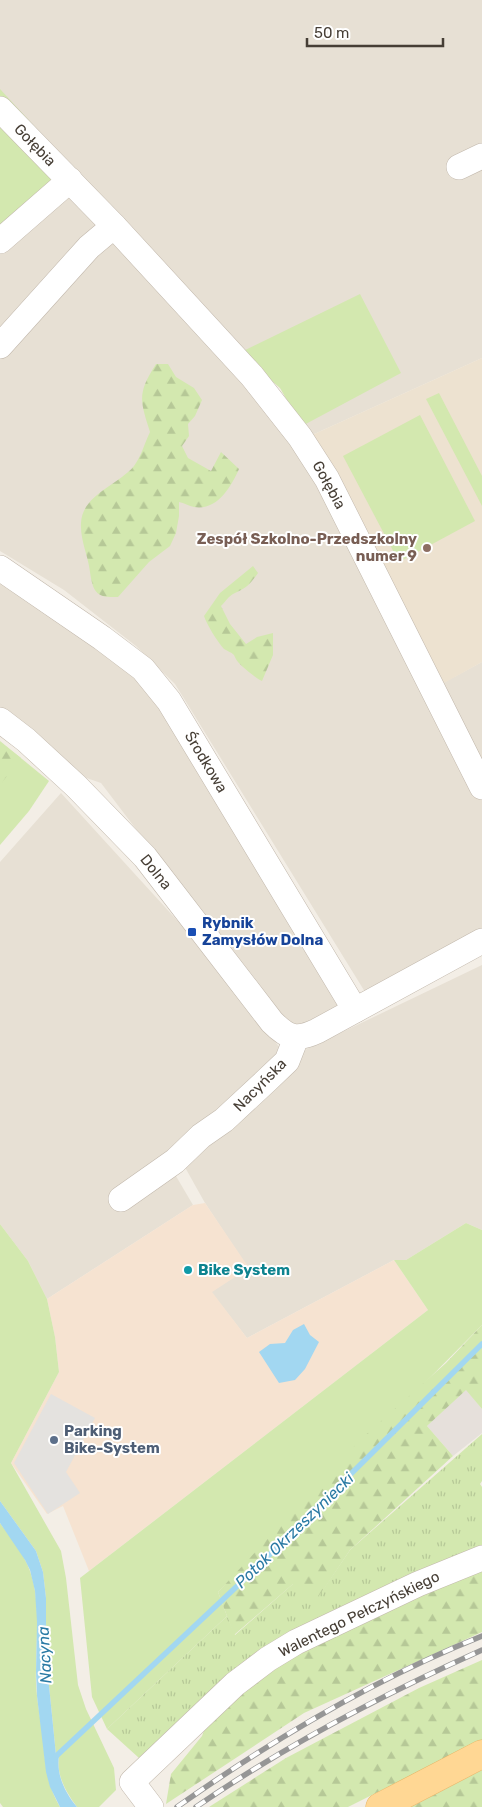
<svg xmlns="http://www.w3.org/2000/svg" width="482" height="1807" font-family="Rubik,sans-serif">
  <defs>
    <pattern id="forest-firs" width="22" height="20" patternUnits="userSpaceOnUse" patternTransform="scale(1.25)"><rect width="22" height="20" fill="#d3e8af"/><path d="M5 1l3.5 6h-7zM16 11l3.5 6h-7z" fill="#b6c897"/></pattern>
    <pattern id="park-tufts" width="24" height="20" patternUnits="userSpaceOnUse" patternTransform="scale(1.25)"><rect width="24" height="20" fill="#d3e8af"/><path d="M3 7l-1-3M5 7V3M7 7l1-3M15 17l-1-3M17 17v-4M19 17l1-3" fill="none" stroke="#b6c897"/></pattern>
  </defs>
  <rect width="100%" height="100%" fill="#f3eee6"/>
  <g fill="#e7e0d4">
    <path d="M0 0H482V358L312 435 443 683 482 662V765L281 389 0 90Z"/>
    <path d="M67 188 329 481 482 794V937L370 1000 175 684 136 646 64 590 0 551V247Z"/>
    <path d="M0 581 123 665 165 707 344 1002 309 1025 295 1028 281 1020 101 783 75 774 0 711Z"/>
    <path d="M61 793 195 940 284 1053 173 1171 193 1205 47 1299 28 1261 0 1224V862Z"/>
    <path d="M482 965V1230L466 1223 406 1260H394L247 1338 211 1292 248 1268 205 1203 182 1162 305 1050Z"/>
  </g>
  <path fill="#f6e3d1" d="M205 1203 249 1268 212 1292 247 1338 394 1260 428 1310 89 1571 63 1506 47 1514 11 1463 59 1372 55 1337 47 1299 193 1205Z"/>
  <path fill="#e6e0db" d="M466 1389 482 1409V1433L453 1456 427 1426Z"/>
  <path fill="#ede2d0" d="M482 358V662L444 683 312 435Z"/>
  <g fill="#d3e8af">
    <path d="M0 89 76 171 0 229Z"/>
    <path d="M360 294 401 373 302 426 280 388 239 353Z"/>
    <path d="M439 393 482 476V506L426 399Z"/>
    <path d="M420 415 475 521 399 562 343 456Z"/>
    <path d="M0 741 49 781 29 811 0 845Z"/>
    <path d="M466 1223 482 1230V1325L218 1592 227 1616 107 1729 92 1697 80 1578 428 1310 394 1260H406Z"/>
    <path d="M0 1224 28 1261 47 1299 55 1337 59 1372 11 1463 61 1551 66 1578 78 1685 86 1709 114 1768 116 1790 99 1807H77C66 1792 56 1775 59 1756L56 1755 46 1656V1598L43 1572 36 1551 0 1501Z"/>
    <path d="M0 1523C11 1538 24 1554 30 1571 41 1602 36 1637 36 1670 35 1690 39 1710 42 1730 45 1757 45 1782 60 1807H3L0 1803Z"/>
  </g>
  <g fill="url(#forest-firs)">
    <path d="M156 364H168L176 377 194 388 202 400 195 416 188 424 189 436 182 446 188 458 211 471 221 452 239 469C231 487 217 511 194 507 189 506 184 503 179 502V516L176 533 170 546 149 562 118 597C97 598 93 593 90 572 88 555 80 540 81 523 82 495 118 485 134 466 141 457 145 442 150 432 140 400 137 394 156 364Z"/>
    <path d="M253 566 258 573C249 586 246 588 233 594 229 596 225 602 221 606L230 624 246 644 257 637 273 633V655L262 681C257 679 242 667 238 662 236 660 235 657 234 655 231 652 227 651 224 649 217 641 207 625 204 616L220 593Z"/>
    <path d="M0 742 21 758 0 785Z"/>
    <path d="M482 1325V1409L466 1390 427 1426 453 1456 350 1550 318 1598 293 1584 234 1635 218 1592 361 1439 446 1363Z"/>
    <path d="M482 1566V1632L304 1713 166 1804 171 1774 202 1736 209 1717 277 1664Z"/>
    <path d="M482 1660V1740L348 1807H209L286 1758 419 1688Z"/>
    <path d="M482 1770V1807H411Z"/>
  </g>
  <path fill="url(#park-tufts)" d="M482 1434V1481L480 1484 482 1487V1553L287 1637 147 1761 139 1758 107 1729 227 1616 235 1635 294 1583 318 1597 350 1550Z"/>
  <path fill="#e4e2df" d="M51 1394 95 1418 66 1472 80 1493 48 1514 14 1463Z"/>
  <g fill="#a2d7f1">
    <path d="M304 1324 310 1335 319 1342 305 1369 295 1380 279 1383 259 1352 270 1344 285 1343 293 1330Z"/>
    <path d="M0 1501 36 1551 43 1572 46 1598V1656L56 1755 59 1756C56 1774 65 1793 77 1807H60L50 1787 46 1772 37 1696 36 1672 37 1622 35 1591 30 1570 25 1560 0 1523Z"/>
  </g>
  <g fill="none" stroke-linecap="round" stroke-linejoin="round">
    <path stroke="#a2d7f1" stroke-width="5.5" d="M52 1760 250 1574 482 1344"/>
    <g stroke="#c2b8ac" stroke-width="26">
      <g id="minor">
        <path d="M0 109 114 226 252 376 300 437 327 479 482 787"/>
        <path d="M459 167 482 156"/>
        <path d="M0 241 70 180"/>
        <path d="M0 346 89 247 114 226"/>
        <path d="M0 568 102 638 143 669 169 701 355 1010"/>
        <path d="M0 720 26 740 76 786 145 857 272 1022C288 1038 296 1041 317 1031L482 941"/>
        <path d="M121 1199 175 1161 201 1136 224 1120 267 1080 287 1061 296 1038"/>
        <path d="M151 1807 132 1782 235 1684 268 1659 296 1642 418 1584 482 1558"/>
      </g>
    </g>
    <g stroke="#e5b363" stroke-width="29">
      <path id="major" d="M380 1807 482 1754"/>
    </g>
    <use href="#minor" stroke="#fff" stroke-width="25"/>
    <use href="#major" stroke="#ffd794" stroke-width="28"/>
    <g stroke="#969696" stroke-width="5.5">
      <g id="rail">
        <path d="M177 1807C272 1740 374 1679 482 1636"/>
        <path d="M196 1807C286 1745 382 1695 482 1650"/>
      </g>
    </g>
    <use href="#rail" stroke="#fff" stroke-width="4" stroke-dasharray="11" stroke-linecap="butt"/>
  </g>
  <circle fill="#8d6e63" stroke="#fff" stroke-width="2" cx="427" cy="548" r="5"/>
  <rect fill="#1a4fb4" stroke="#fff" stroke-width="2" x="187" y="927" width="10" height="10" rx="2.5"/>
  <circle fill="#0f9aa8" stroke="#fff" stroke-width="2" cx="188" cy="1270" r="5"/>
  <circle fill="#5c6f8a" stroke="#fff" stroke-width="2" cx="54" cy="1440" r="5"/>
  <g text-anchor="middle" stroke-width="4" stroke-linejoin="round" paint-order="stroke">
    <g font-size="15" fill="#463e35" stroke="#fff">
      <text transform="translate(35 145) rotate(46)" y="5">Gołębia</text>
      <text transform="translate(329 485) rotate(61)" y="5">Gołębia</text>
      <text transform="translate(206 762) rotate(59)" y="5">Środkowa</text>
      <text transform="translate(156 872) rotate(51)" y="5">Dolna</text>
      <text transform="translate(260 1085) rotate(-45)" y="5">Nacyńska</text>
      <text transform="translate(359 1614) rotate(-26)" y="5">Walentego Pełczyńskiego</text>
    </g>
    <g font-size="15" font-weight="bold" fill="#785e54" stroke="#fff" text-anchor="end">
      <text x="417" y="544">Zespół Szkolno-Przedszkolny<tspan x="417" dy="17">numer 9</tspan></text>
    </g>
    <g font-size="15" font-weight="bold" fill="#164399" stroke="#fff" text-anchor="start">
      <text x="202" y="928">Rybnik<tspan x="202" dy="17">Zamysłów Dolna</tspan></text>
    </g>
    <g font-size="15" font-weight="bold" fill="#0d838f" stroke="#fff" text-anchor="start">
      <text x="198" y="1275">Bike System</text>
    </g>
    <g font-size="15" font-weight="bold" fill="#4e5e75" stroke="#fff" text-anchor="start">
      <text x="64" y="1436">Parking<tspan x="64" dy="17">Bike-System</tspan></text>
    </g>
    <g font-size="16" font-style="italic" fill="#2a7aa4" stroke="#fff">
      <text transform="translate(294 1530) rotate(-44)" y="6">Potok Okrzeszyniecki</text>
      <text transform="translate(44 1655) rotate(-93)" y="6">Nacyna</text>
    </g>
  </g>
  <path d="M307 38v8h136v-8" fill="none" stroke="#463e35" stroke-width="2.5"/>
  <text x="314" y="38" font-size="15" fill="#463e35" stroke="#ffffff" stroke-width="4" paint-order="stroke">50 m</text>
</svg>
